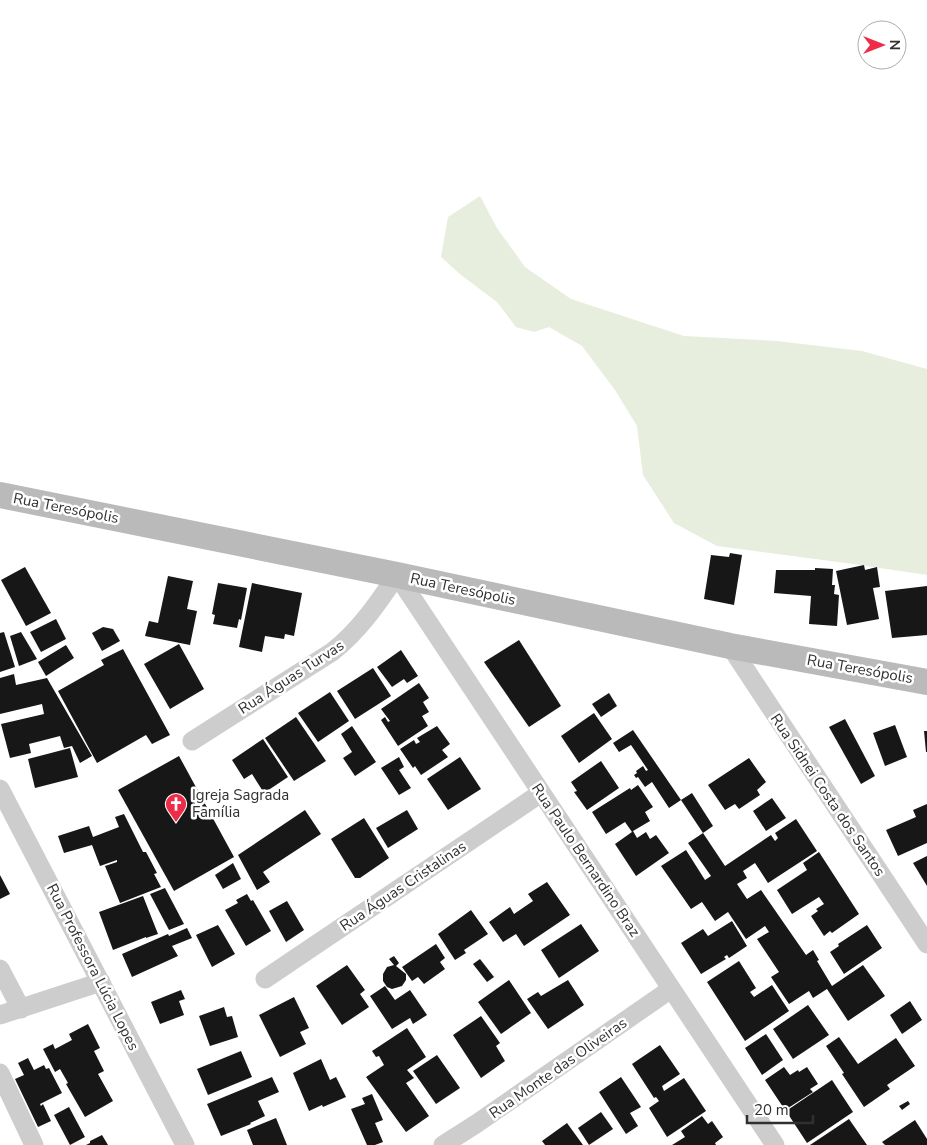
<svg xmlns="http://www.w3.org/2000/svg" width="927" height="1145" font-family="'Nunito Sans',sans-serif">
  <rect width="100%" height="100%" fill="#fff"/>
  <path fill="#e7eede" d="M480 196 497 228 525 267 571 299 684 336 777 341 862 351 927 369V575L853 564 717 546 674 523 643 475 637 426 615 390 582 346 549 327 534 332 516 327 497 302 461 275 441 257 448 217Z"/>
  <g fill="#171717">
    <path d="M730 553 742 555 734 605 704 599 711 555 729 557Z"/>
    <path d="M864 565 865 570 877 567 880 587 873 588 879 619 847 625 836 571Z"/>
    <path d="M25 567 51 613 26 626 1 580Z"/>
    <path d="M815 568 833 569 832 585H835L834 594 839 595 837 626 809 624 811 596 774 593 776 570H815Z"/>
    <path d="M168 576 193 581 187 609 197 611 190 645 145 636 149 621 158 623Z"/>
    <path d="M218 583 247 588 241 620 239 619 237 628 213 624 215 615 212 614Z"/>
    <path d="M252 583 302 593 294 636 285 634 284 639 265 636 262 652 239 647Z"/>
    <path d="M927 586V635L892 638 885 591Z"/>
    <path d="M56 619 66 639 41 652 30 632Z"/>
    <path d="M103 627 113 629 120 641 102 651 92 633Z"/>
    <path d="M4 632 15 667 0 672V633Z"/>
    <path d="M21 632 37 659 19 666 10 636Z"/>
    <path d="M519 640 561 706 529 727 484 662Z"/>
    <path d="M179 644 204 689 170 709 144 664Z"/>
    <path d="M66 645 74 658 46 676 38 662Z"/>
    <path d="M123 649 170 735 152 744 146 735 97 763 58 691 104 665 101 660Z"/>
    <path d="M401 650 418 676 407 683 404 679 392 687 377 667Z"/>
    <path d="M373 668 391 696 355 719 337 691Z"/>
    <path d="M14 674 16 685 47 678 92 756 80 763 72 746 64 748 60 736 29 744 31 753 10 758 1 724 44 714 42 704 0 714V678Z"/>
    <path d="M419 683 429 698 423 702 429 712 422 716 428 726 398 746 381 720 385 717 388 722 390 721 381 709Z"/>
    <path d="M330 692 349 721 318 742 298 713Z"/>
    <path d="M609 693 617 706 601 717 592 704Z"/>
    <path d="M594 713 612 739 579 763 561 736Z"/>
    <path d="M296 717 326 761 294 781 265 738Z"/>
    <path d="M845 719 875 776 861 784 829 727Z"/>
    <path d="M895 725 907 757 885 766 873 733Z"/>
    <path d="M352 726 376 762 355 776 343 758 352 752 341 734Z"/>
    <path d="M437 726 450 744 442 750 448 757 421 775 415 766 413 768 400 749 414 740 416 744 420 742 417 738Z"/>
    <path d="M633 730 681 800 669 808 652 782 645 787 638 777 636 778 634 775 637 773 636 771 643 766 646 771 648 770 631 745 619 752 613 743Z"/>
    <path d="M924 731H927V752H926Z"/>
    <path d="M263 739 288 777 264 793 252 774 244 779 232 760Z"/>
    <path d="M70 748 78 777 35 788 28 759Z"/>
    <path d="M179 756 234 857 174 891 118 790Z"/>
    <path d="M399 757 404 767 399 770 411 788 399 795 381 768Z"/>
    <path d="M460 757 481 789 448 810 427 779Z"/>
    <path d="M749 758 766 782 757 790 760 795 739 809 735 804 725 810 708 785Z"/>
    <path d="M601 761 619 788 587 810 574 792 577 791 571 782Z"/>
    <path d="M638 785 653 807 645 812 650 821 633 831 637 838 646 832 650 839 656 835 669 853 636 876 615 844 632 832 625 822 606 834 592 812 630 788 631 790Z"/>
    <path d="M692 793 713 826 703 833 681 800Z"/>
    <path d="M772 798 786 818 766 831 753 811Z"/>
    <path d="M927 804V843L898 856 886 830 916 817 913 810Z"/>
    <path d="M305 810 321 834 263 872 270 882 257 890 238 855Z"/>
    <path d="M407 810 418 829 388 848 376 828Z"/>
    <path d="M124 814 143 852H146L157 873 154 874 161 887 120 903 105 866 117 862V860L100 866 92 845 64 853 58 836 89 826 93 837 119 827 115 817Z"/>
    <path d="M364 818 389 858 360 878H355L331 839Z"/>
    <path d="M796 819 817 851 768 883 755 863 743 871 747 878 737 884 747 899 761 890 806 955 813 950 819 960 817 961 832 986 863 965 885 996 848 1021 827 989 813 998 809 991 789 1004 771 977 779 972 757 939 769 932 765 926 746 939 728 912 715 921 702 902 691 909 661 866 686 850 705 880 711 876 688 843 703 833 725 866 771 835 775 841 778 838 775 833Z"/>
    <path d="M819 852 859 914 832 933 830 931 824 936 811 916 818 911 816 909 824 904 819 897 792 914 777 890 807 870 803 863Z"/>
    <path d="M927 856V886L913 863Z"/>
    <path d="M233 863 241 879 223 889 215 875Z"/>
    <path d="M0 875 10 894 0 899Z"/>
    <path d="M547 882 570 915 524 946 516 934 503 942 489 922 510 907 514 914 533 901 528 894Z"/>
    <path d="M165 888 184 924 169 930 150 894Z"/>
    <path d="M247 894 251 901 253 900 271 931 246 946 225 910 238 903 236 900Z"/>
    <path d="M143 896 158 934 146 938V937L113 950 99 912Z"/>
    <path d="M287 901 304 930 286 942 269 911Z"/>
    <path d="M471 910 488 934 464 950 466 953 455 960 438 934Z"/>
    <path d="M732 921 747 946 729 958 727 955 724 957 726 959 701 974 681 943 703 929 708 936Z"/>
    <path d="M581 924 599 951 559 978 541 950Z"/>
    <path d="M218 925 235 954 212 967 196 935Z"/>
    <path d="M867 925 882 948 844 974 830 952 839 946 838 944Z"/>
    <path d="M187 928 192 938 172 946 178 956 132 977 122 954 168 934 169 936Z"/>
    <path d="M436 944 445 958 440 962 445 969 424 984 418 977 412 981 402 967Z"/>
    <path d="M394 956 399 963 396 966 406 974V980L402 986 392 989 387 987 383 981V974L387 967 394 965 389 959Z"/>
    <path d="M480 959 494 977 487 982 473 964Z"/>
    <path d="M739 961 756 988 750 992 754 997 772 985 789 1011 745 1041 707 982Z"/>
    <path d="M347 965 365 990 360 994 369 1007 342 1025 316 986Z"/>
    <path d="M509 980 531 1013 501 1034 478 1002Z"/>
    <path d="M568 980 584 1005 548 1029 527 999 538 992 541 996Z"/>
    <path d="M385 986 395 1000 410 990 427 1015 413 1024 410 1018 392 1029 370 996Z"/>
    <path d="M181 990 185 999 179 1001 184 1015 160 1024 151 1002Z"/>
    <path d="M294 997 309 1028 300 1032 306 1044 280 1057 259 1015Z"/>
    <path d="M910 1001 922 1020 902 1034 890 1015Z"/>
    <path d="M808 1005 829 1035 793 1059 773 1029Z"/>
    <path d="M224 1007 227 1017 232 1016 238 1037 210 1046 199 1016Z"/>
    <path d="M481 1016 500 1043 496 1046 505 1061 481 1078 453 1035Z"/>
    <path d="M88 1024 100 1048 94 1051 104 1071 98 1074 113 1101 85 1117 66 1084 68 1083 60 1069 55 1072 43 1049 53 1044 55 1049 72 1040 69 1034Z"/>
    <path d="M407 1028 426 1057 407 1070 414 1078 406 1083 429 1116 406 1132 366 1077 384 1065 379 1056 376 1057 372 1051Z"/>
    <path d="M766 1034 783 1060 762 1075 745 1048Z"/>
    <path d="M839 1037 858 1064 896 1038 915 1066 887 1085 890 1089 864 1107 842 1074 844 1073 826 1046Z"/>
    <path d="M660 1045 680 1074 662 1086 664 1091 684 1078 706 1111 667 1137 649 1108 659 1101 656 1097 654 1098 632 1064Z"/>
    <path d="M241 1051 252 1077 208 1095 197 1069Z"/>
    <path d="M437 1055 460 1088 436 1104 413 1071Z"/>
    <path d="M28 1058 34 1070 44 1065 46 1069 49 1068 62 1093 40 1104 41 1106 43 1104 51 1121 38 1127 15 1079 24 1075 18 1063Z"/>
    <path d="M321 1059 330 1080 336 1077 346 1097 323 1107 322 1105 309 1111 293 1073Z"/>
    <path d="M784 1067 790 1075 798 1070 799 1072 807 1067 818 1084 810 1089 813 1092 785 1110 765 1080Z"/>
    <path d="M272 1077 279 1092 258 1101 265 1116 250 1123 251 1124 221 1136 207 1104Z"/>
    <path d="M621 1077 641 1107 630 1113 638 1126 626 1134 599 1092Z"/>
    <path d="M832 1080 853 1112 807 1143 786 1111Z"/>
    <path d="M372 1094 383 1120 375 1123 383 1142 375 1145H367L351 1109 365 1104 362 1098Z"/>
    <path d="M908 1101 910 1104 902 1110 899 1106Z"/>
    <path d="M69 1107 85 1137 70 1145 54 1115Z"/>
    <path d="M601 1112 613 1129 589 1145 578 1128Z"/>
    <path d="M702 1116 708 1124 712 1121 723 1137 715 1143 716 1145H672L685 1137 681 1131Z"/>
    <path d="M276 1118 287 1145H253L247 1130Z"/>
    <path d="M849 1119 867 1145H810Z"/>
    <path d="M915 1120 927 1139V1145H885L882 1142Z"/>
    <path d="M567 1123 583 1145H545L542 1141Z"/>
    <path d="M102 1135 108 1145H86L90 1143V1141Z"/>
  </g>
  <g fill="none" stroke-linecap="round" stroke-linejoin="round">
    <g stroke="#cdcdcd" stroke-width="19">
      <path d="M730 646 927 944"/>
      <path d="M192 741 332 652C359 631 378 603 397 575L775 1145"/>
      <path d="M0 789 185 1145"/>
      <path d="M0 969 21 1009"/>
      <path d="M265 979 541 793"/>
      <path d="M0 1015 101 982"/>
      <path d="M0 1073 34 1145"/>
      <path d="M443 1145 476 1124 671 989"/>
    </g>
    <path stroke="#bababa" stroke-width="26" d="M0 495 397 575 730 646 927 682"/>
  </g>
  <defs>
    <g id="church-pin" transform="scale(1.125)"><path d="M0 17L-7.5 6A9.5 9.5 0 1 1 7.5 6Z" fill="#ee2c48" stroke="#fff"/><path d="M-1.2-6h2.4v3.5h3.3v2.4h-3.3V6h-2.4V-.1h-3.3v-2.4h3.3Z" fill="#fff"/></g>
  </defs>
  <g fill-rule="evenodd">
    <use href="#church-pin" x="176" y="804"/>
  </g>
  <g text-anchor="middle" stroke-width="5" stroke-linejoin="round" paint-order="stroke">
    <g font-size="15" fill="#303030" stroke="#fff">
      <text transform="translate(66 508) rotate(11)" y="5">Rua Teresópolis</text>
      <text transform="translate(463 589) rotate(12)" y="5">Rua Teresópolis</text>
      <text transform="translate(860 669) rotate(10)" y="5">Rua Teresópolis</text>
      <text transform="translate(291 677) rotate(-33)" y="5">Rua Águas Turvas</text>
      <text transform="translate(828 795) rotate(56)" y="5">Rua Sidnei Costa dos Santos</text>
      <text transform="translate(586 860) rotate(56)" y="5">Rua Paulo Bernardino Braz</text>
      <text transform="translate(403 886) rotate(-34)" y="5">Rua Águas Cristalinas</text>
      <text transform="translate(93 967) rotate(63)" y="5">Rua Professora Lúcia Lopes</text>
      <text transform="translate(558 1068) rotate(-35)" y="5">Rua Monte das Oliveiras</text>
    </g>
    <g font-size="15" fill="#303030" stroke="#fff" text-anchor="start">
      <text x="192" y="800">Igreja Sagrada<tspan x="192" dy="17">Família</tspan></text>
    </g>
  </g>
  <g transform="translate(882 45) rotate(90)"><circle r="24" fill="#ffffff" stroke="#acacac"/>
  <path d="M0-4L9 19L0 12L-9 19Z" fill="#ee2c48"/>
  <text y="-8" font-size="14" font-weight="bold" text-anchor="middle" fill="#303030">N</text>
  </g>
  <path d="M747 1115v8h66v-8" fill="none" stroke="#303030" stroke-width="2.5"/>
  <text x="754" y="1115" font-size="15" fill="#303030" stroke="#ffffff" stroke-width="4" paint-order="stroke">20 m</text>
</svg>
